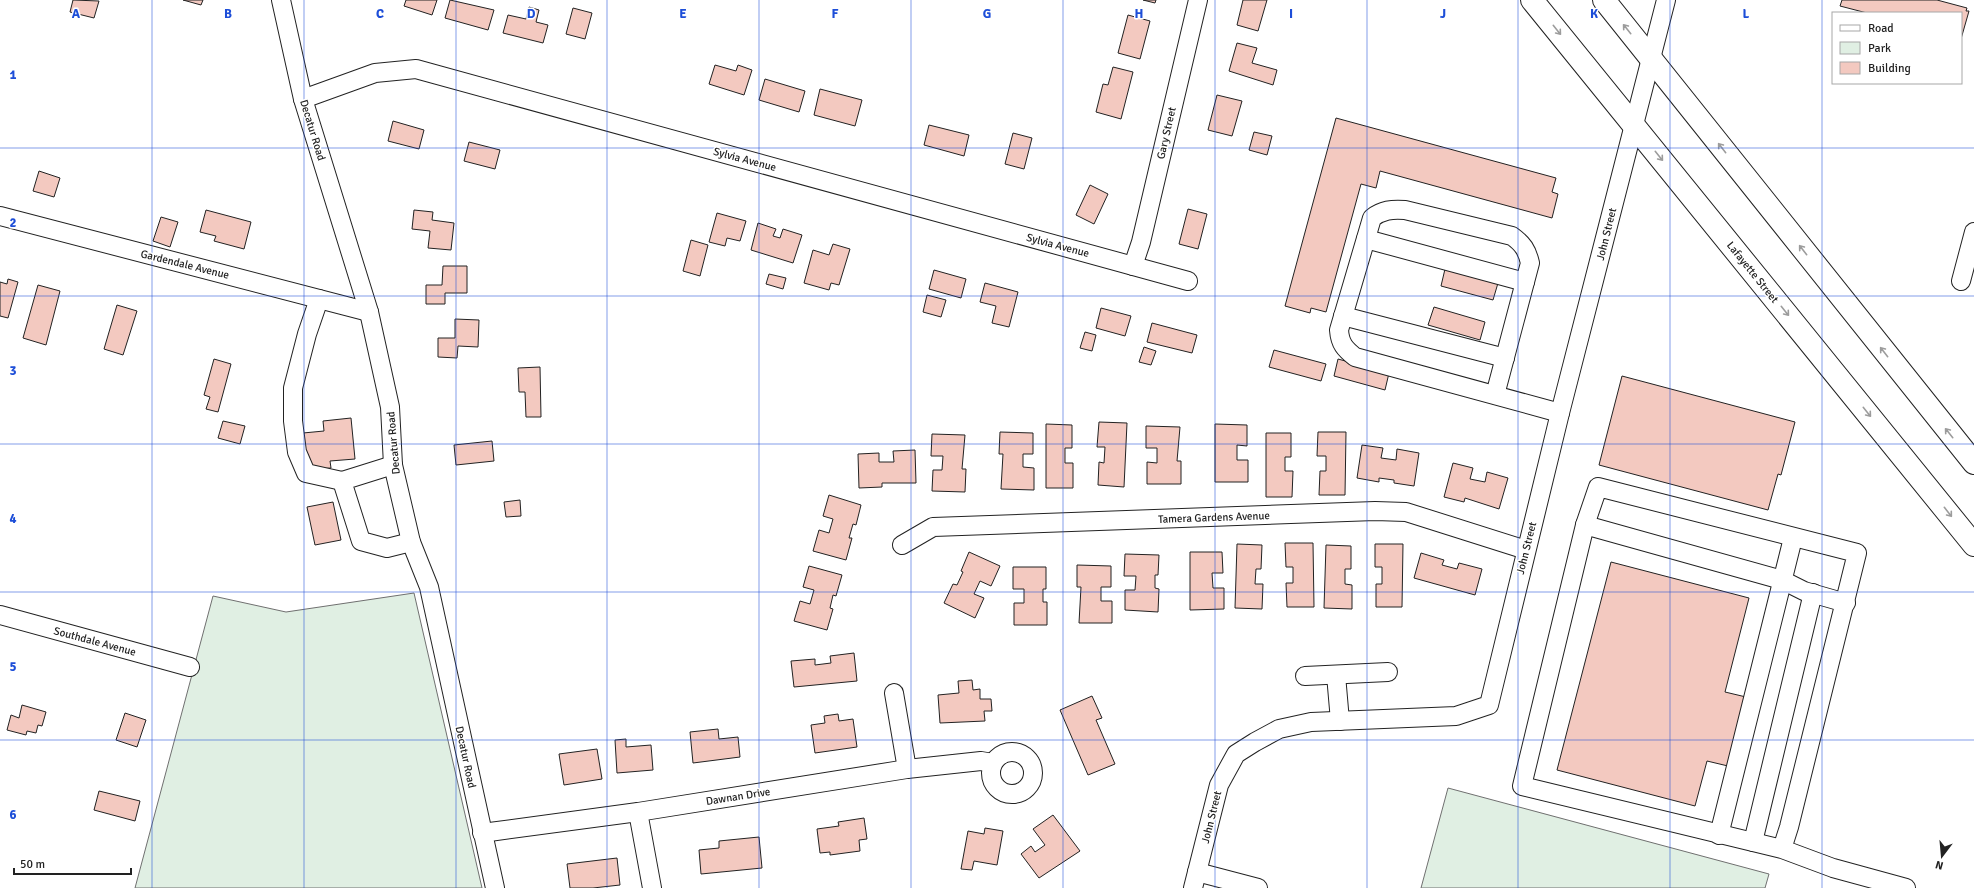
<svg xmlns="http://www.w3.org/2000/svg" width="1974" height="888" font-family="Signika,sans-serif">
  <rect width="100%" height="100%" fill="#fff"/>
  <g fill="#e0efe3" stroke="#6f6f6f">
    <path d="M414 593 482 888H135L213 596 286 612Z"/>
    <path d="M1448 788 1769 874 1765 888H1421Z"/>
  </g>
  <g fill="#f3c9c0" stroke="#222">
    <path d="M73 0 99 1 94 18 70 12Z"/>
    <path d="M183 0H203L201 5Z"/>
    <path d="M406 0H437L432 15 404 6Z"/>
    <path d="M450 0 494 10 488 30 445 18Z"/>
    <path d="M1143 0H1156L1155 3Z"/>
    <path d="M1243 0H1267L1258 31 1237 25Z"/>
    <path d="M1842 0H1937L1967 8 1966 11H1969L1961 39V13H1867L1840 6Z"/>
    <path d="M529 7 539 10 536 22 548 25 543 43 503 33 508 15 526 19Z"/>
    <path d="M573 8 592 13 585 39 566 34Z"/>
    <path d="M1128 15 1150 21 1140 59 1118 53Z"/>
    <path d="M1237 43 1257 48 1252 63 1277 70 1273 85 1229 71Z"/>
    <path d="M715 65 736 71 738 65 752 70 744 95 709 84Z"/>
    <path d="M1113 67 1133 72 1121 119 1096 112 1103 84 1108 85Z"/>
    <path d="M765 79 805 91 799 112 759 100Z"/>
    <path d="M820 89 862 100 855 126 814 115Z"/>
    <path d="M1217 95 1242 101 1232 136 1208 130Z"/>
    <path d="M1336 118 1556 178 1552 192 1558 194 1552 218 1380 171 1376 188 1361 184 1326 312 1311 308 1310 313 1285 306Z"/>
    <path d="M393 121 424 130 419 149 388 141Z"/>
    <path d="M929 125 969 135 964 156 924 145Z"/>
    <path d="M1254 132 1272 136 1267 155 1249 150Z"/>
    <path d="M1013 133 1032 138 1024 169 1005 164Z"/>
    <path d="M469 142 500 150 495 169 464 161Z"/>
    <path d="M39 171 60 178 54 197 33 191Z"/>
    <path d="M1090 185 1108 194 1094 224 1076 215Z"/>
    <path d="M1188 209 1207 214 1198 249 1179 244Z"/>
    <path d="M206 210 251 222 244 249 214 241 216 236 200 232Z"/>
    <path d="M414 210 433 212 432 220 454 223 451 250 428 248 430 231 412 229Z"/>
    <path d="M717 213 746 221 740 241 727 238 725 246 709 242Z"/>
    <path d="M161 217 178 222 170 247 153 241Z"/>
    <path d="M758 223 776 229 773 236 780 238 783 229 802 235 793 263 751 250Z"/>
    <path d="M691 240 708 245 700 276 683 271Z"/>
    <path d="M833 244 850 249 839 285 831 283 829 290 804 283 813 250 829 255Z"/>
    <path d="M443 266H467V293H445V304H426V285H442Z"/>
    <path d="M1445 269 1498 283 1493 300 1441 286Z"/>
    <path d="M934 270 966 279 961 298 929 289Z"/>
    <path d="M769 274 786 278 783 289 766 284Z"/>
    <path d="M8 279 18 282 8 318 0 316V282L7 284Z"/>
    <path d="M985 283 1018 292 1009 327 992 323 996 306 980 302Z"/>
    <path d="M38 285 60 291 46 345 23 338Z"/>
    <path d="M927 295 946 300 941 317 923 312Z"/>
    <path d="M117 305 137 311 123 355 104 349Z"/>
    <path d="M1434 307 1485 322 1480 340 1428 325Z"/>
    <path d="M1101 308 1131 316 1125 336 1096 328Z"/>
    <path d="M455 319 479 320 478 347 458 346 457 358 438 357V338H455Z"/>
    <path d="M1152 323 1197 335 1192 353 1147 342Z"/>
    <path d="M1085 332 1096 335 1092 351 1080 348Z"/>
    <path d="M1144 347 1156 351 1151 365 1139 362Z"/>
    <path d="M1274 350 1326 364 1321 381 1269 367Z"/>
    <path d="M214 359 231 364 218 412 206 409 210 397 204 395Z"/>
    <path d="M1338 359 1389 373 1385 390 1334 376Z"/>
    <path d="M540 367 541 417H526L525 392H519L518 368Z"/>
    <path d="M1622 376 1795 422 1781 475 1778 474 1768 510 1599 465Z"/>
    <path d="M351 418 355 459 330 461 331 468 307 470 303 433 324 431 323 421Z"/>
    <path d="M223 421 245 426 240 444 218 438Z"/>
    <path d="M1099 422 1127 423 1124 487 1098 485 1099 462 1104 463 1105 447H1097Z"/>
    <path d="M1046 424 1072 425V448H1065V463H1073V488H1046Z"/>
    <path d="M1215 424 1247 425V446L1237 445V460H1248V482H1215Z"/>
    <path d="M1146 426 1180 427 1177 461H1181V484H1147V462L1157 463V448H1146Z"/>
    <path d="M1000 432 1033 433V454H1023V467L1034 468V490L1001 489 1003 454H999Z"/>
    <path d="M1318 432H1346L1345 495H1319L1320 471H1326V456H1317Z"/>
    <path d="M1266 433H1291V457H1285V471H1293L1292 497H1266Z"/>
    <path d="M932 434 965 435 962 469H966L965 492 932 491 933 470H942L943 456H931Z"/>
    <path d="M492 441 494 461 456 465 454 445Z"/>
    <path d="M1362 445 1383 448 1381 458 1396 460 1397 449 1419 453 1414 486 1394 483V480L1379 478V482L1357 478Z"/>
    <path d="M915 450 916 483H882V487L859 488 858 454 879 453V462H894L893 451Z"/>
    <path d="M1453 463 1473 468 1470 479 1485 482 1487 472 1508 478 1499 509 1465 498 1464 502 1444 497Z"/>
    <path d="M829 495 861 505 856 525 853 524 849 538H852L846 560 813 551 819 530 829 533 833 519 823 516Z"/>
    <path d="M520 500 521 516 506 517 504 502Z"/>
    <path d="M333 502 341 540 315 545 307 507Z"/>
    <path d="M1285 543H1313L1314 607H1287L1286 583H1293V567H1286Z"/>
    <path d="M1237 544 1262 545 1261 569H1256L1255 584H1263L1262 609 1235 608Z"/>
    <path d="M1375 544H1403L1402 607H1376V584H1382V567H1375Z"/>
    <path d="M1326 545 1351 546V569H1345V584L1352 585V609L1324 608Z"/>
    <path d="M969 552 1000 566 991 586 980 581 974 594 984 598 975 618 944 603 953 584 957 585 963 572 961 571Z"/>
    <path d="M1190 552H1222L1223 573H1212L1213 588H1224V609L1190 610Z"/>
    <path d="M1421 553 1444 560 1442 565 1457 569 1459 563 1482 569 1475 595 1414 578Z"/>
    <path d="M1125 554 1159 555 1158 575H1155V588L1159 589 1158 612 1125 610V590H1135L1136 576H1124Z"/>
    <path d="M1611 562 1749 598 1725 692 1746 697 1728 766 1707 761 1695 806 1557 770Z"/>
    <path d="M1077 565 1111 566V587H1101V601H1112V623H1079L1081 587H1077Z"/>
    <path d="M809 566 842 575 836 596 833 595 830 608 833 609 827 630 794 621 800 601 810 604 814 590 803 587Z"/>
    <path d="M1013 567H1046V589H1043V602H1047V625H1014V603H1024V589H1013Z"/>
    <path d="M854 653 857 681 794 687 791 661 815 659V665L831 663 830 656Z"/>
    <path d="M972 680 973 690 980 689V699H991L992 711H984L985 721 940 723 938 695 959 693 958 681Z"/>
    <path d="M1092 696 1102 718 1096 720 1115 764 1088 775 1060 710Z"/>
    <path d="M22 705 46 712 42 726 38 725 36 733 27 731 26 735 7 730 11 715 19 718Z"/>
    <path d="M125 713 146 720 137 747 116 740Z"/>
    <path d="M838 714 839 721 853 719 857 747 815 753 811 725 825 723 824 716Z"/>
    <path d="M718 729 719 739 738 737 740 757 693 763 690 732Z"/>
    <path d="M626 739V747L651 745 653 770 617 773 615 740Z"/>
    <path d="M597 749 602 779 564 785 559 754Z"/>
    <path d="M99 791 140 801 135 821 94 810Z"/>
    <path d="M1053 815 1080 851 1039 878 1021 854 1031 846 1035 852 1045 845 1033 829Z"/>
    <path d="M864 818 867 839 859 840 860 851 830 855V852L820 853 817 829 839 826 838 822Z"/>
    <path d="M985 828 1003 831 997 865 974 861 972 870 961 869 968 831 984 834Z"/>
    <path d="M759 837 762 868 701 874 699 850 719 848V841Z"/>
    <path d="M617 858 620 885 593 888H570L567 864Z"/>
  </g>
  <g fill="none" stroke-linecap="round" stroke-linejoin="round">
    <g stroke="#222" stroke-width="20">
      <g id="minor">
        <path d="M281 0 303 99 369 312 390 407 393 465 411 542 429 587 495 888"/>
        <path d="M303 99 375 73 416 69 1188 281"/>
        <path d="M0 216 369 312"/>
        <path d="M1366 239 1525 282"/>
        <path d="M1133 266 1141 242 1198 0"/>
        <path d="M1961 281 1974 232"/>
        <path d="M319 299 307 334 293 388V421L297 452 306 473 342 481"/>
        <path d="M1343 316 1505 358"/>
        <path d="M1495 395 1530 263C1527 250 1523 244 1512 236L1405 210C1392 209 1382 210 1372 218L1339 330C1340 344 1345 349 1355 357L1560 413"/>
        <path d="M393 465 342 481 361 541 387 548 411 542"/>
        <path d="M1585 525 1782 580 1804 591 1846 603"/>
        <path d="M902 545 933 527 1375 511 1406 512 1526 550"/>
        <path d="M0 615 190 667"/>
        <path d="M1336 675 1340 721"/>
        <path d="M1305 676 1388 672"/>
        <path d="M894 693 907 769"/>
        <circle cx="1012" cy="773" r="21"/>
        <path d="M638 812 652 888"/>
        <path d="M482 833 638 812 907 769 981 761 993 763"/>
        <path d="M1719 835 1793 538"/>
        <path d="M1753 842 1813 593"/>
        <path d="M1782 849 1522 786 1585 525 1598 487 1857 553 1789 827 1782 849 1833 868 1906 888"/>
        <path d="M1197 872 1258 888"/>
        <path d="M1193 888 1219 785 1236 754 1255 742 1279 729 1311 722 1456 716 1489 705 1560 413 1666 0"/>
      </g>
    </g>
    <g stroke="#222" stroke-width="24">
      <g id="highway">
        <path d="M1532 0 1974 545"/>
        <path d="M1604 0 1974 463"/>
      </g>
    </g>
    <use href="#minor" stroke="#fff" stroke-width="18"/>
    <use href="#highway" stroke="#fff" stroke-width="22"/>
  </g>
  <defs><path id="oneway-shaft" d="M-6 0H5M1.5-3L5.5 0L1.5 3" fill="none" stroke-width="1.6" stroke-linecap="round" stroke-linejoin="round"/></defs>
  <g stroke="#9c9c9c">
    <use href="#oneway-shaft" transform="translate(1627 29) rotate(-129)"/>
    <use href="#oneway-shaft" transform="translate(1557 30) rotate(51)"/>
    <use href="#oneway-shaft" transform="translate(1722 148) rotate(-128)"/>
    <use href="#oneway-shaft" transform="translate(1659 156) rotate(51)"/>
    <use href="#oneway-shaft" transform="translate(1803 250) rotate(-128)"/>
    <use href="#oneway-shaft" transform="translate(1785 311) rotate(51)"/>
    <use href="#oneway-shaft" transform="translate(1884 352) rotate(-128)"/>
    <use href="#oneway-shaft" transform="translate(1867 412) rotate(51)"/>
    <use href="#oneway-shaft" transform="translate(1949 433) rotate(-129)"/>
    <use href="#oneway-shaft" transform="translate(1948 512) rotate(52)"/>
  </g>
  <path fill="none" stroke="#1d4ed8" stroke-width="1" stroke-opacity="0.55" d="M152 0V888M304 0V888M456 0V888M607 0V888M759 0V888M911 0V888M1063 0V888M1215 0V888M1367 0V888M1518 0V888M1670 0V888M1822 0V888M0 148H1974M0 296H1974M0 444H1974M0 592H1974M0 740H1974"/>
  <g text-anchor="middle" stroke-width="3" stroke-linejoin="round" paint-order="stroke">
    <g font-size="11" fill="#222" stroke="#fff">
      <text transform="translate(313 130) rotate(73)" y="4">Decatur Road</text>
      <text transform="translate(1166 133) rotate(-77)" y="4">Gary Street</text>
      <text transform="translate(745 159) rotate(15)" y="4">Sylvia Avenue</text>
      <text transform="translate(1606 234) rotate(-76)" y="4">John Street</text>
      <text transform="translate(1058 245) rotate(15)" y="4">Sylvia Avenue</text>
      <text transform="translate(185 264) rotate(14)" y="4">Gardendale Avenue</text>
      <text transform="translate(1753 272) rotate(51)" y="4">Lafayette Street</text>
      <text transform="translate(393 443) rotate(-95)" y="4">Decatur Road</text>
      <text transform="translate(1214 517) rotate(-2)" y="4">Tamera Gardens Avenue</text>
      <text transform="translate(1526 548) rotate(-76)" y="4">John Street</text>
      <text transform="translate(95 641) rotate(15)" y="4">Southdale Avenue</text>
      <text transform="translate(466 757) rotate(78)" y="4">Decatur Road</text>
      <text transform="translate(738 796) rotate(-9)" y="4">Dawnan Drive</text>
      <text transform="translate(1211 817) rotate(-76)" y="4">John Street</text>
    </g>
  </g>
  <g font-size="13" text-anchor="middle" font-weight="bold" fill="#1d4ed8" stroke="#fff" stroke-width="3" stroke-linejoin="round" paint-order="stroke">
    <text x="76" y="18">A</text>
    <text x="228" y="18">B</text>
    <text x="380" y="18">C</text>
    <text x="531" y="18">D</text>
    <text x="683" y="18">E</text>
    <text x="835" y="18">F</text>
    <text x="987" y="18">G</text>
    <text x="1139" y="18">H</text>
    <text x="1291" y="18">I</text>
    <text x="1443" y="18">J</text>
    <text x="1594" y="18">K</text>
    <text x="1746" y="18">L</text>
    <text x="13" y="79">1</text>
    <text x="13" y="227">2</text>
    <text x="13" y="375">3</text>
    <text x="13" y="523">4</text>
    <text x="13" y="671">5</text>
    <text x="13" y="819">6</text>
  </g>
  <rect x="1832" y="12" width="130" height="72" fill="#ffffff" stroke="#a7a7a7"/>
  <rect x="1840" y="25" width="20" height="6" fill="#ffffff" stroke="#a7a7a7"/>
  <text x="1868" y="32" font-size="12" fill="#222222">Road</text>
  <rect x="1840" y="42" width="20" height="12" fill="#e0efe3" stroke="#a7a7a7"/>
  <text x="1868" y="52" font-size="12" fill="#222222">Park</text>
  <rect x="1840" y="62" width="20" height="12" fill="#f3c9c0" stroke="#a7a7a7"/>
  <text x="1868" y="72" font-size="12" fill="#222222">Building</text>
  <g transform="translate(1942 856) rotate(196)" stroke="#ffffff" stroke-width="3" paint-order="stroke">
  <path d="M0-3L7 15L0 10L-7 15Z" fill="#222222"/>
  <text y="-6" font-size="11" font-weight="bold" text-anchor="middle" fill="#222222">N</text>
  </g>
  <path d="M14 868v6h117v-6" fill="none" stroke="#222222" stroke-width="2"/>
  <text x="20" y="868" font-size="12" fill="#222222" stroke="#ffffff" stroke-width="3" paint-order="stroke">50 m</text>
</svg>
